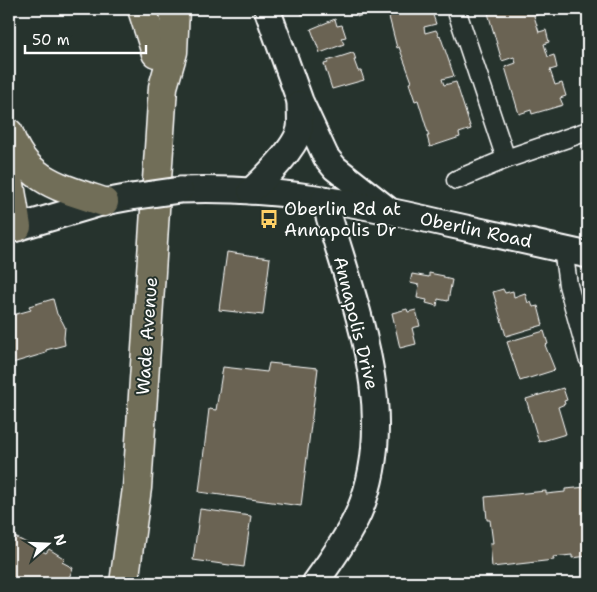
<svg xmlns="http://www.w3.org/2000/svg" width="597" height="592" font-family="'Shantell Sans',sans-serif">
  <rect width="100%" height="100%" fill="#26332d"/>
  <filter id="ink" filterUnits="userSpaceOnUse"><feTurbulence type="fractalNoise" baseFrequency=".02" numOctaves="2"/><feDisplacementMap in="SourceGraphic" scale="10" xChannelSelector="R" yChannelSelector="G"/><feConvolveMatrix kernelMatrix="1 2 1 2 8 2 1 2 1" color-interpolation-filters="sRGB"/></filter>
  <g filter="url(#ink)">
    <g fill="#6a6453" stroke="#fff">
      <path d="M300 9H320L302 15Z"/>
      <path d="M355 9H366L367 13 357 17Z"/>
      <path d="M402 9H431L436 24 424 27 425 33 436 30 439 36 440 35 454 76 442 79 444 85 456 82 471 129 459 133 460 137 430 147 427 136H429L418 100 415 101 409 83 412 82 399 47 397 48 388 13Z"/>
      <path d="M499 9H538L540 14 534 16 539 32 546 30 549 42 544 44 548 57 554 55 557 68 550 70 555 85 562 83 566 96 560 98 563 105 532 114 531 110 519 114 505 67 516 63 514 57 502 61 488 13Z"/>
      <path d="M335 19 337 26 342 25 346 37 341 38 344 44 320 53 311 29Z"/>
      <path d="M588 30V53L582 33Z"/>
      <path d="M352 53 354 54 356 60H354L358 71H361L364 80 332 89 324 64 328 63 327 61Z"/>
      <path d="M227 252 270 258 263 315 219 310Z"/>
      <path d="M429 273 444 276V278L452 280 448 301 438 299 437 306 426 303 427 300 417 298 419 285 410 283 412 274 429 277Z"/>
      <path d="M503 289 505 293 513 291 514 297 525 293 528 303 531 302 533 307 538 306 543 325 506 336 493 292Z"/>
      <path d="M53 299 57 314 62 321 65 327 64 338 65 345 46 350V353L9 364V316L31 310 29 306Z"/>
      <path d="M407 309 408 312 416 310 420 326 412 328 416 344 400 348 392 313Z"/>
      <path d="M544 331 548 344 545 345 555 370 520 381 507 342Z"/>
      <path d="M269 363 318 368 301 506 199 492 209 409 216 410 223 367 267 372Z"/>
      <path d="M563 388 567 400 564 401 565 404 558 407 566 434 539 442 526 399Z"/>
      <path d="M587 487 588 556 572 558V555L553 557 554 560 492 567 490 543H493L490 520H487L485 497 546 491V494L565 492V489Z"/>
      <path d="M200 509 251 516 244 567 193 560Z"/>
      <path d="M15 537 46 553 49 549 65 559 62 562 73 568 67 583H9V548Z"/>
    </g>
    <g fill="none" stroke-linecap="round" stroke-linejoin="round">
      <g stroke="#fff" stroke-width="21">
        <g id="street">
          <path d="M456 9 506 159"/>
          <path d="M456 180 506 159 588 131"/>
          <path d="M563 249 568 285 588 358"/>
        </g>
      </g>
      <g stroke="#fff" stroke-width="29">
        <g id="secondary">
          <path d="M267 9 300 101 326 157 335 168 387 209"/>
          <path d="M180 190C268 186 357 203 443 223 492 234 540 244 588 255"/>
          <path d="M251 191C265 178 297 147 300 128 301 120 300 112 300 104"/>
          <path d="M9 230 104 202 131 197"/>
          <path d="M315 583C331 561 348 537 359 512 402 410 351 298 324 199"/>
        </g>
      </g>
      <g stroke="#fff" stroke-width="31">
        <g id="primary">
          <path d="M142 9 156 53"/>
          <path d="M9 133C24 180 61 188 104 202"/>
          <path d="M9 178 17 227"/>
          <path d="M124 583 137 488 163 87 173 52 175 9"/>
        </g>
      </g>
      <use href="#street" stroke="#26332d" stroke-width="18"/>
      <use href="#secondary" stroke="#26332d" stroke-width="25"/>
      <use href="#primary" stroke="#716e59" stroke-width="28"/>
      <g stroke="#fff" stroke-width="29" stroke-linecap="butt">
        <path id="secondary-bridge" d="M131 197 180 190"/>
      </g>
      <use href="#secondary-bridge" stroke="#26332d" stroke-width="25"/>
    </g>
  </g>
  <defs>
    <g id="bus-bare" transform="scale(1.5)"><path d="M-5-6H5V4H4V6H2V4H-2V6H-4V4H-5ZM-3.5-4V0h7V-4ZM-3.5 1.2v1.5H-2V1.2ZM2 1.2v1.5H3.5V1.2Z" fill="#ffd166" stroke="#26332d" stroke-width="2.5" paint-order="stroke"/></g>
  </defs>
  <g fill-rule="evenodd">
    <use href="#bus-bare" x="269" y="219"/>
  </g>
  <g text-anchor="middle" stroke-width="4" stroke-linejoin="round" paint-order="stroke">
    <g font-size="18" fill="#fff" stroke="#26332d" text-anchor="start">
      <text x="284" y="215">Oberlin Rd at<tspan x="284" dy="21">Annapolis Dr</tspan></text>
    </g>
    <g font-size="18" fill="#fff" stroke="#26332d">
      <text transform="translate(476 230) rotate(12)" y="6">Oberlin Road</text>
      <text transform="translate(356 323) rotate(76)" y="6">Annapolis Drive</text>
      <text transform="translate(147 336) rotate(-86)" y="6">Wade Avenue</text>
    </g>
  </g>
  <rect width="597" height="592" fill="none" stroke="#26332d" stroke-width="30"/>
  <rect x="15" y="15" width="567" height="562" fill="none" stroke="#fff" stroke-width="2" filter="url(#ink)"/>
  <g transform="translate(48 544) rotate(71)" stroke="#26332d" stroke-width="4" paint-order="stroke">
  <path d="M0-4L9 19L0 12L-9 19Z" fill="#ffffff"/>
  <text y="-8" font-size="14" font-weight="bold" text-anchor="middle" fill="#ffffff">N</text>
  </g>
  <path d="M25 45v8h121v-8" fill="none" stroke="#ffffff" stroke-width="2.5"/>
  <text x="32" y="45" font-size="15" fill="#ffffff" stroke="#26332d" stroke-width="4" paint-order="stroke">50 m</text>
</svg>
